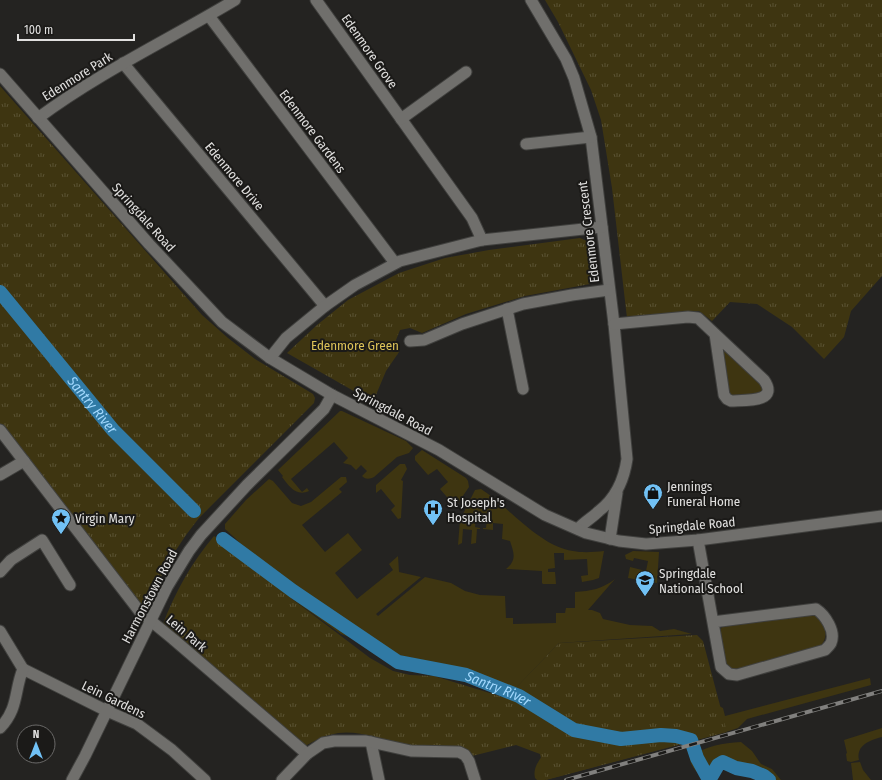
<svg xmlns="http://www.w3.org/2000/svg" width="882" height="780" font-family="'Fira Sans Condensed',sans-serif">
  <defs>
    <pattern id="park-tufts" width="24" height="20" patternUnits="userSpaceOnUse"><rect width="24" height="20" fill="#3e3511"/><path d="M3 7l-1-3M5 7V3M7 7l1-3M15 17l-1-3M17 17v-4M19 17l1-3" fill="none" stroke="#5a5233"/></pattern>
  </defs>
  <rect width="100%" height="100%" fill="#242321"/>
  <g fill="#3e3511">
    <path d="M723 347 762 386 763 391 759 395 729 397 721 350Z"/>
    <path d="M340 411H342L406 441 413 448 409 453 397 457 374 477C370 479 366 480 362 476L367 471 361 465 356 470 351 465 343 463 348 458 334 442 291 479 302 492 307 488 309 491C296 497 289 486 282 477L283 476 278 470Z"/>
    <path d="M422 450 466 478 468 481 469 487 458 503 453 504 440 489 448 482 437 469 428 475 415 460V456Z"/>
    <path d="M400 464H405L407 469 401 480 403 481 401 518 398 519 391 510 395 506 381 489 376 493V485Z"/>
    <path d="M341 477H346L347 482 339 489 342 492 302 525 325 552 348 533 362 550 335 573 357 599 393 570 389 564 398 556 399 572 421 577 376 614 378 616 425 577 451 583 465 591 480 595 505 596 506 618H513V624L556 623V613H565L566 608H575V592C591 591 602 589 615 579L588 610H592L600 613 603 619 630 625 652 626 660 631 674 629 692 634 559 643 515 689 493 682 469 670 394 654 341 634 295 601 235 538 225 529V524L246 500 269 479 273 481 292 503 301 506 311 502Z"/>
    <path d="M481 489C509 507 539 546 573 551 583 553 594 552 604 551L599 578 593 580 582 582 581 576 588 575 587 559 564 560V553H554L555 568 548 569V572H555L556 584H543L542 583V571L506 569C517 560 514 553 510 541L502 539 503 524 493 523V530L483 529V528H486L487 519 476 518 475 527 480 528V529H477L476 543 471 544 472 530 463 529 462 543 458 545 460 520 475 490Z"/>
    <path d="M633 551 659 552 657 583 628 578 630 567 646 571 648 561 634 558 633 561 626 559 625 555Z"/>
    <path d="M805 614 818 615C827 627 829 638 818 649L737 671 729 670 724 664 719 631 723 626Z"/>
    <path d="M870 678 871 685 747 719 738 728 729 731 545 780H537L535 778C533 770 537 763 542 756L717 705 723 708 725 716Z"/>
    <path d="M882 728V737C870 740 856 745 859 760L851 762 847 761 846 754 847 753 844 740Z"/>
    <path d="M741 742 752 751 761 764 772 769 781 780H761L755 770 739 767 731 763 722 765C718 769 717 775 712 778 701 780 689 766 690 757 705 746 723 743 741 742Z"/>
    <path d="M860 762 863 770 871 780H853L851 763Z"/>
  </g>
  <g fill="url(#park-tufts)">
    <path d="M545 0H882V276L851 311 844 337 824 359 792 327 757 304 730 302 712 321 699 311 627 318 612 188 601 120 591 90 558 22Z"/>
    <path d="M0 86 202 315 228 338 255 359 313 394 315 398 314 403 199 518 186 535 174 553 144 608H142L0 424Z"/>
    <path d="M580 238 587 241 592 246 594 275 590 284 525 296 466 314 422 333 410 328 400 330 396 340 399 352 386 371 373 402 287 353 317 325 348 300 399 273 445 258 489 250Z"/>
    <path d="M214 536 276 578 292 599 370 658 393 671 410 675 434 676 506 698 559 643 697 635 703 641 727 732 546 780 540 754 516 745 472 756C465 745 458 747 445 747 431 746 416 746 402 744 381 740 360 730 338 733 327 735 314 740 304 747L163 624C175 592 192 562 214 536Z"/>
  </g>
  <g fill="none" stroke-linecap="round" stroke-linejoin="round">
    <g stroke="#307aa5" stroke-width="14">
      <path id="s1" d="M0 292 113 430 194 511"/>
      <path id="s2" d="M223 539 293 591 398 662 466 675 519 696 574 730 621 739 661 735 676 736 691 740 697 758 707 776 711 777 718 765 723 762 736 768 752 771 764 776 769 780"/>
    </g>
    <g stroke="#40403e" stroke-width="13">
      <g id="minor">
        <path d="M316 0 472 218 482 240"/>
        <path d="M531 0 566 59 574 78 591 137 614 324 627 459C624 480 616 498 599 511 592 518 584 522 578 529"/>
        <path d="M209 16 395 263"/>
        <path d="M123 63 325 306"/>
        <path d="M0 74 149 244 222 322 270 358 332 395 439 450 545 515 586 533 619 541 646 544 698 540 882 516"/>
        <path d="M38 118C100 72 170 39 235 0"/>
        <path d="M401 119 466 72"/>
        <path d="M526 144 591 137"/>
        <path d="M507 309 523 389"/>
        <path d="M614 324 688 317 698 318 764 380C780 403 744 400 731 401L727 399 724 395 715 334"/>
        <path d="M410 341 424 340 462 324 523 304 572 295 609 290"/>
        <path d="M270 358 286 338 325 306 355 285 400 261 482 240 602 227"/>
        <path d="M0 430 140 612 173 639 307 754"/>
        <path d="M0 475 24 461"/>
        <path d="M610 539 617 493"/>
        <path d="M698 540 721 667 729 674 737 675 825 650C827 648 830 645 831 643 836 631 825 615 816 609L713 622"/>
        <path d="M0 572 11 560 42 540 70 585"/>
        <path d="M0 631 23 669"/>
        <path d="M23 669 107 711 137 724 172 750 205 780"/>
        <path d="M0 728C19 708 14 691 23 669"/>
        <path d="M371 742 379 780"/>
        <path d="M72 780 85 756 167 587 189 551 201 535 247 485 324 409 332 395"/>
        <path d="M282 780 307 754 323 743 334 741H366L411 751 459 752 465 755 469 761 475 780"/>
      </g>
    </g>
    <use href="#minor" stroke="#706f6c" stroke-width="11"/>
    <g stroke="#81807e" stroke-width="4">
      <path id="rail" d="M566 780 882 691"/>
    </g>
    <use href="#rail" stroke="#1b1a18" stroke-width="2.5" stroke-dasharray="8" stroke-linecap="butt"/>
  </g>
  <defs>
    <g id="shop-pin" transform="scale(1)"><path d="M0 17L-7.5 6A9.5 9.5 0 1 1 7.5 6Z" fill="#71c1f5" stroke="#1b1a18"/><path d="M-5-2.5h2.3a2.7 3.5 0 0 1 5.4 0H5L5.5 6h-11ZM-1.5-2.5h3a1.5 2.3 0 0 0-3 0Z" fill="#111"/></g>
    <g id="hospital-pin" transform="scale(1)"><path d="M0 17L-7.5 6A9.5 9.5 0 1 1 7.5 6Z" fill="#71c1f5" stroke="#1b1a18"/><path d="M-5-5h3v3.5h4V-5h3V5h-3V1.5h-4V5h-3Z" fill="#111"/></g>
    <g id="sight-pin" transform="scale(1)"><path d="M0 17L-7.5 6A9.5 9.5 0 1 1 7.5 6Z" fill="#71c1f5" stroke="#1b1a18"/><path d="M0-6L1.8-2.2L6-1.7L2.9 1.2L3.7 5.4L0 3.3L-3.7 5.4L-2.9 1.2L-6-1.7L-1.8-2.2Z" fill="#111"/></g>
    <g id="school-pin" transform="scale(1)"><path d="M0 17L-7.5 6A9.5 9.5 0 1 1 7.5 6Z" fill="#71c1f5" stroke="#1b1a18"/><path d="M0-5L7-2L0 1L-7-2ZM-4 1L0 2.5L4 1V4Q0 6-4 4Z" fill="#111"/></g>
  </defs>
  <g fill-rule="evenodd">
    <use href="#shop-pin" x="653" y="493"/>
    <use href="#hospital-pin" x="433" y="509"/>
    <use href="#sight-pin" x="61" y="518"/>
    <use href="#school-pin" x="645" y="580"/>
  </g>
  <g text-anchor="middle" stroke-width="4" stroke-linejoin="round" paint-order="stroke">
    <g font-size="13" fill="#e1e0df" stroke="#1b1a18">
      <text transform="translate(370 51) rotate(55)" y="5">Edenmore Grove</text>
      <text transform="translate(77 76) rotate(-32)" y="5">Edenmore Park</text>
      <text transform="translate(313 131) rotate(53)" y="5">Edenmore Gardens</text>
      <text transform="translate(235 176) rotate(50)" y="5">Edenmore Drive</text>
      <text transform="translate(144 217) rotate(48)" y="5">Springdale Road</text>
      <text transform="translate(588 232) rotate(-97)" y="5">Edenmore Crescent</text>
      <text transform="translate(393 411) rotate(28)" y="5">Springdale Road</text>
      <text transform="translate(692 525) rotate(-5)" y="5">Springdale Road</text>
      <text transform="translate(149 596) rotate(-62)" y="5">Harmonstown Road</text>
      <text transform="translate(187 633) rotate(40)" y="5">Lein Park</text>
      <text transform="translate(114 699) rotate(26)" y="5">Lein Gardens</text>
    </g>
    <g font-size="13" fill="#dcc257" stroke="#1b1a18">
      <text x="355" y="350">Edenmore Green</text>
    </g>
    <g font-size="13" fill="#e1e0df" stroke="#1b1a18" text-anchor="start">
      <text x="667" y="491">Jennings<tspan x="667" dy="15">Funeral Home</tspan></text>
      <text x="447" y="507">St Joseph's<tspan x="447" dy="15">Hospital</tspan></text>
      <text x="75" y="523">Virgin Mary</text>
      <text x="659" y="578">Springdale<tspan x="659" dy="15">National School</tspan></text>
    </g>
    <g font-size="14" font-style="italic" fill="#a1d8fd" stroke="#1b1a18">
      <text dy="5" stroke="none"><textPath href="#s1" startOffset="146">Santry River</textPath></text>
      <text dy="5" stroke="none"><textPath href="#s2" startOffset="318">Santry River</textPath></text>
    </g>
  </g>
  <g transform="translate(36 744)"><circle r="19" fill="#1b1a18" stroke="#6a6968"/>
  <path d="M0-3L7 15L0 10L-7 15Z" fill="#71c1f5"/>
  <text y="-6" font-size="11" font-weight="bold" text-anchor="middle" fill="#e1e0df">N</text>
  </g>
  <path d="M18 34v6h116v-6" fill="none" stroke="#e1e0df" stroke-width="2"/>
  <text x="24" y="34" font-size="12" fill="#e1e0df" stroke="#1b1a18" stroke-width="3" paint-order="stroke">100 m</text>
</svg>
